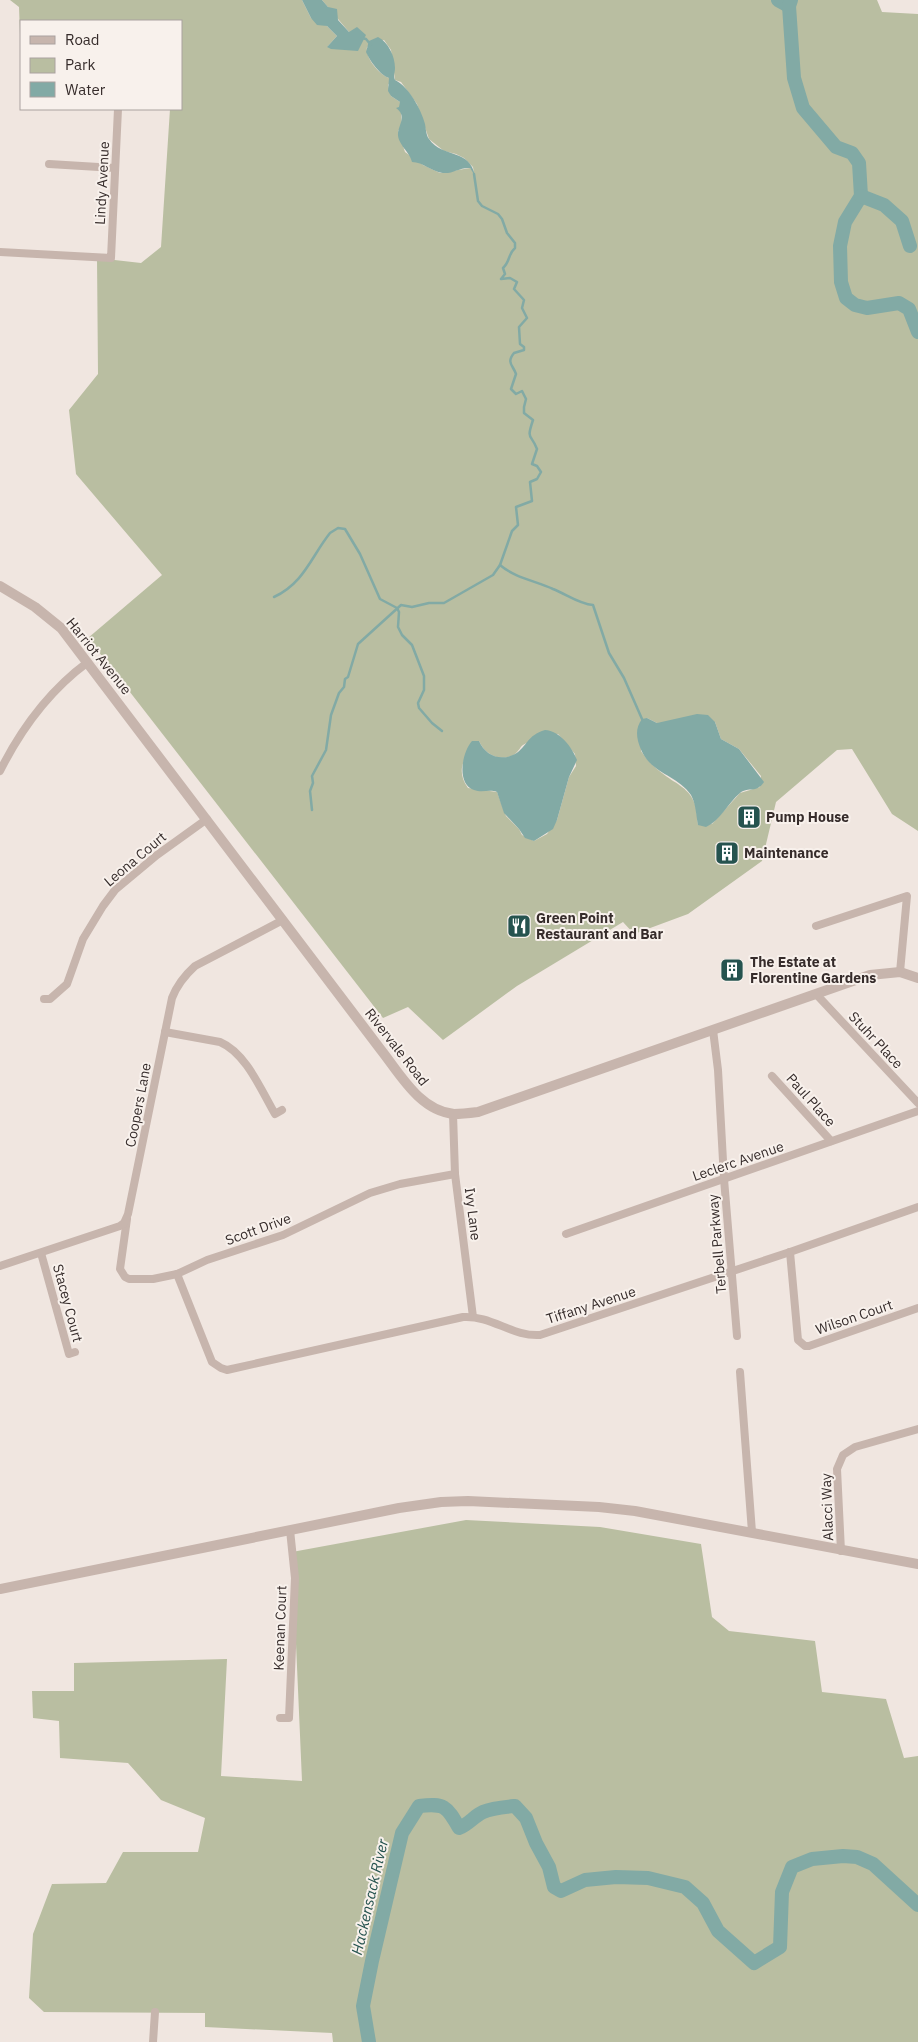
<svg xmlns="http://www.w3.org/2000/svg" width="918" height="2042" font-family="'IBM Plex Sans',sans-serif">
  <rect width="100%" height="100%" fill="#f0e6e0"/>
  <g fill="#b9bea1" fill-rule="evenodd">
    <path d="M10 0H302L311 18 327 26 337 36 327 47 349 32 322 0H877L882 12 918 14V831L892 814 852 749 837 750 776 802 762 861 688 914 634 934 623 922 517 986 443 1040 408 1007 383 1018 88 638 162 575 76 474 69 410 98 374 97 258 141 263 161 247 170 109H181V21H21V61L19 7ZM384 40 391 50 395 80 401 82 417 104 429 139 444 151 456 154 464 158 473 167 474 173 470 168 440 173 423 165 405 152 398 131 402 125 400 102 391 96 388 85 390 82 389 78C379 74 365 58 367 47ZM647 718 657 723 715 722 721 739 739 749 761 776 760 787 740 793 712 824 698 825C697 817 697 808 694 802 688 787 674 783 662 773 654 767 647 760 641 751ZM558 734 575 754 576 766 569 777 557 820 547 834 534 841 522 835 519 829 506 816 497 792 468 788C454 769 466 754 479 741 485 755 501 763 515 754 519 751 520 747 523 745 530 740 549 737 558 734Z"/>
    <path d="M466 1520 600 1527 701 1544 712 1617 729 1631 815 1641 822 1692 886 1699 904 1758 918 1756V2042H333L332 2033 205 2027V2013L44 2012 29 1998 33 1934 52 1884 106 1883 123 1852H198L205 1818 161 1800 128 1763 60 1758 59 1721 33 1718 32 1691H74V1663L227 1659 221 1776 302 1781 292 1552Z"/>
  </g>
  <g fill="#82aaa5">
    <path d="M302 0H322L328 7 337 9 338 20 349 32 357 27 366 35 358 51 331 49 327 47 337 36 327 26 317 25 311 18Z"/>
    <path d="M378 37C388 42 395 56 395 68 395 73 393 75 395 80 409 87 421 109 425 124 426 129 426 135 429 139 443 159 470 148 475 176L470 168C460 167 453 174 443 173 432 172 423 162 412 162 410 152 397 144 398 133 399 124 407 116 396 108L399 107 400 102 391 96 388 91 389 78C380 75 370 61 366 52L369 41Z"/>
    <path d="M697 714 708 715 715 722 721 739 739 749 764 782C756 794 749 786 740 793 727 804 721 820 706 827L698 825C696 815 696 804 691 795 675 772 647 775 638 741 636 732 637 726 642 719L647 718 657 723Z"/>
    <path d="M545 730C560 731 572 747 577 760L569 777 557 820 553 829 534 841 525 838 519 829 504 813 497 792C490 789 482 793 474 790 456 784 462 752 472 741H479C485 755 500 762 515 754 527 747 527 735 545 730Z"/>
  </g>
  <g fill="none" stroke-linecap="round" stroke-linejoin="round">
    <g stroke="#82aaa5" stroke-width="2.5">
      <path d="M362 38 366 39 371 45"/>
      <path d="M500 565C515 578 536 581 553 589 566 594 579 604 593 605L609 653 624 678 642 719"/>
      <path d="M274 597C304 583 311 557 330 533L338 528 345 529 360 554 380 599 397 608 399 612 398 627 402 635 412 645 424 676V690L418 703 419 708 432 723 442 731"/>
      <path d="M312 810 310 791 313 783 312 776 326 750 331 715 339 693 344 687 345 679 348 677 358 644 401 605 412 607 429 603H444L493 575 500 565 512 531 518 525 516 507 532 501 530 482 537 479 541 472 537 466 532 464 537 449C531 433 526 441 533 420L524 413V407L526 399 522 391 516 394 511 389 516 374C513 365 506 363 514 353L524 350V347L520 344 519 327 527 318 522 308 524 300 514 289 517 282 510 278 501 279 505 274 503 268C510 262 508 254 515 248V243L507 233 502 219 498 214 482 206 478 201 474 174"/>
    </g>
    <g stroke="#82aaa5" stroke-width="14">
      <path d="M778 0 789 6"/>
      <path d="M791 0 789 6 794 78 803 108 836 147 852 153 859 163 861 196 845 222 840 246 841 282 846 298 855 305 867 308 899 303 909 309 918 332"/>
      <path d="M861 196 884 205 902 221 910 246"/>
      <path d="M369 2042 363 2006 372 1961 402 1833 419 1806C444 1803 447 1806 459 1828 469 1824 474 1816 483 1812 492 1808 504 1807 515 1806L526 1818 536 1843 549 1867 554 1887 561 1891 585 1880 616 1877 648 1878 685 1887 703 1903 718 1931 754 1963 780 1947 782 1892 792 1867 812 1859 843 1856 857 1857 873 1864 918 1905"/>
    </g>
    <g stroke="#c7b5ad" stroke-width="8">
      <path d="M49 164 115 168"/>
      <path d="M0 252 111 258 118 109"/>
      <path d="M0 771C21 729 50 690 88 662"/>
      <path d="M816 926 907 896 900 972"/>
      <path d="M816 994 918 1103"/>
      <path d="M44 999H50L67 984 83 939 103 906 115 890 157 855 207 819"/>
      <path d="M713 1030 718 1070 724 1179 737 1336"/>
      <path d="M165 1032 220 1042C246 1053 261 1090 275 1114L282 1110"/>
      <path d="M772 1076 831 1141"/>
      <path d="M453 1114 455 1174 473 1317"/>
      <path d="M127 1219 120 1269 125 1277 129 1279H153L177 1274 207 1260 283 1235 370 1193 400 1184 455 1174"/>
      <path d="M566 1234 918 1111"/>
      <path d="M790 1252 798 1340 805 1346H809L918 1308"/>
      <path d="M41 1253 69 1354 75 1352"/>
      <path d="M0 1266 120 1226 124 1223 128 1214 172 998C177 985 184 976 195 966L283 920"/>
      <path d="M177 1274 212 1362 221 1368 227 1370 463 1317C491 1315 513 1337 540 1335L790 1252 918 1207"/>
      <path d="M740 1372 752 1532"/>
      <path d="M841 1551 837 1469 843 1455 855 1447 918 1429"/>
      <path d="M280 1718H289L295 1578 290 1530"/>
      <path d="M153 2042 155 2012"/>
    </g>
    <g stroke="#c7b5ad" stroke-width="10">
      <path d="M0 586 35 607 61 628 381 1050C400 1074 420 1111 454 1114 462 1114 470 1113 478 1112L870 975 900 972 918 978"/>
      <path d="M0 1589 399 1508 441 1502 468 1501 599 1507 635 1511 918 1564"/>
    </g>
  </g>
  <defs>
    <g id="building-square" transform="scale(1.25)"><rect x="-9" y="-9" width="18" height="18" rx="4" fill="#25534f" stroke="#f8f1ec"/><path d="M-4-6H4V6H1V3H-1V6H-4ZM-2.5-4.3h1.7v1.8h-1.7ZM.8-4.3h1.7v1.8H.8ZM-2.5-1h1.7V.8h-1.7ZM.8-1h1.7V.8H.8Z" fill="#fff"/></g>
    <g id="restaurant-square" transform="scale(1.25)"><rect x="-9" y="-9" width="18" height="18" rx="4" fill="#25534f" stroke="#f8f1ec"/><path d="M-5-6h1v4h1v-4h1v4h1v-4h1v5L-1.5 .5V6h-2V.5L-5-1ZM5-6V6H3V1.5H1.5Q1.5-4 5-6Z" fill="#fff"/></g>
  </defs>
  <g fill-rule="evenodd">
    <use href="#building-square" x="749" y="817"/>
    <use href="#building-square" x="727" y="853"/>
    <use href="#restaurant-square" x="519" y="926"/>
    <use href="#building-square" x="732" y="970"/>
  </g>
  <g text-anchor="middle" stroke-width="4" stroke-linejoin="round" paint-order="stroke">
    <g font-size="14" fill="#362c2b" stroke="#f8f1ec">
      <text transform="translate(102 183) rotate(-87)" y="5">Lindy Avenue</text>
      <text transform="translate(99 656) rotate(51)" y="5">Harriot Avenue</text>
      <text transform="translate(135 859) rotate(-40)" y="5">Leona Court</text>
      <text transform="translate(876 1040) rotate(47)" y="5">Stuhr Place</text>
      <text transform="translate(397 1047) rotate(52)" y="5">Rivervale Road</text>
      <text transform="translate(811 1100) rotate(48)" y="5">Paul Place</text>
      <text transform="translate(138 1105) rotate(-79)" y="5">Coopers Lane</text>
      <text transform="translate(738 1161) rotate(-19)" y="5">Leclerc Avenue</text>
      <text transform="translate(473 1214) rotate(83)" y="5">Ivy Lane</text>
      <text transform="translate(258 1229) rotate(-20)" y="5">Scott Drive</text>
      <text transform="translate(717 1244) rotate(-95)" y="5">Terbell Parkway</text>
      <text transform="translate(68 1303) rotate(75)" y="5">Stacey Court</text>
      <text transform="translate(591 1305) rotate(-18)" y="5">Tiffany Avenue</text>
      <text transform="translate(854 1317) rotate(-19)" y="5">Wilson Court</text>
      <text transform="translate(827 1507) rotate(-92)" y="5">Alacci Way</text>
      <text transform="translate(280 1628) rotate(-88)" y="5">Keenan Court</text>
    </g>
    <g font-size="14" font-weight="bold" fill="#362c2b" stroke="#f8f1ec" text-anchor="start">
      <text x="766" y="822">Pump House</text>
      <text x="744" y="858">Maintenance</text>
      <text x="536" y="923">Green Point<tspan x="536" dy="16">Restaurant and Bar</tspan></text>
      <text x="750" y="967">The Estate at<tspan x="750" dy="16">Florentine Gardens</tspan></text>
    </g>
    <g font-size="15" font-style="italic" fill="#25534f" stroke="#f8f1ec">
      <text transform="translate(370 1897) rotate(-77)" y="5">Hackensack River</text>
    </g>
  </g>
  <rect x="20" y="20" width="162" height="90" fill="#f8f1ec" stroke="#aaa29f"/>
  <rect x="30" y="36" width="25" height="8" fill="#c7b5ad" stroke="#aaa29f"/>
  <text x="65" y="45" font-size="15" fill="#362c2b">Road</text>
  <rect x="30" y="58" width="25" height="15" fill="#b9bea1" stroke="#aaa29f"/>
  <text x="65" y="70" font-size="15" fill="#362c2b">Park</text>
  <rect x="30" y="82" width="25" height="15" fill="#82aaa5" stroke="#aaa29f"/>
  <text x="65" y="95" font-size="15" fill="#362c2b">Water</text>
</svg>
